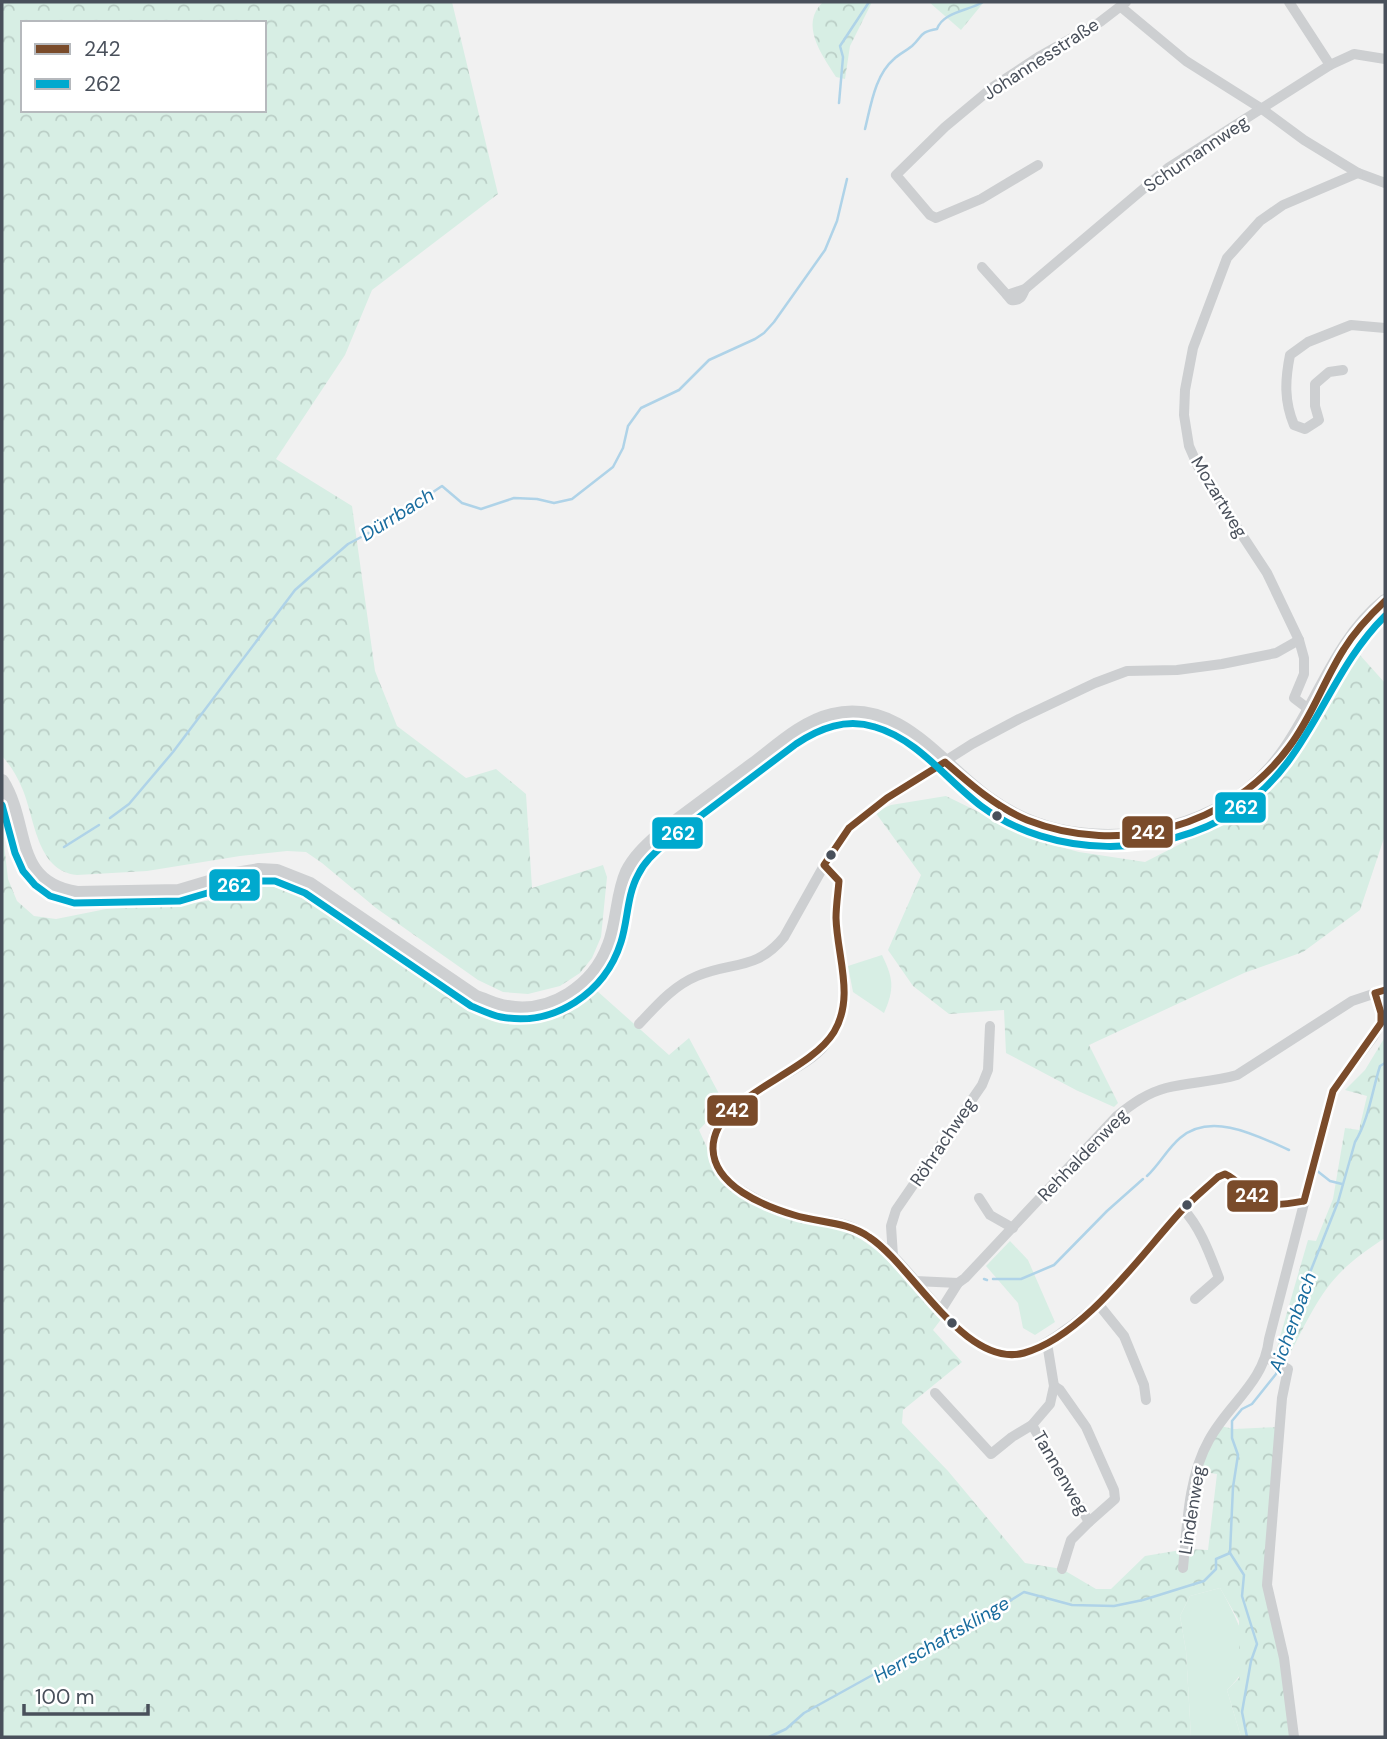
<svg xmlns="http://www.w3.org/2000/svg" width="1387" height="1739" font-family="'DM Sans',sans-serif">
  <defs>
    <pattern id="forest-crowns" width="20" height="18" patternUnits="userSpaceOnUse" patternTransform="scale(1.75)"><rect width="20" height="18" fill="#d7eee4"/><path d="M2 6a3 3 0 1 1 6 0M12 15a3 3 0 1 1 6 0" fill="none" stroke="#bacec6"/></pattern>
  </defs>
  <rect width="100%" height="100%" fill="#f1f1f1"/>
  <g fill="#d7eee4">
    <path d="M882 955C893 978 895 988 884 1013L853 992 848 966Z"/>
    <path d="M1010 1241 1028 1260 1055 1322 1035 1335 1023 1328 1018 1303 986 1266Z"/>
    <path d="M1220 1588C1228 1601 1249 1642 1247 1656 1246 1670 1236 1681 1227 1690L1241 1737H1191L1186 1651 1180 1616 1190 1596Z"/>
  </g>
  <g fill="url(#forest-crowns)" fill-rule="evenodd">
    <path d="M2 2H452L498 194 372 290 345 355 276 459 352 506 375 671 397 726 466 778 496 769 526 794 532 888 603 865 607 877 601 937 592 958 580 973 560 986 528 994 503 992 478 980 376 908 322 863 306 852 287 851 240 856 147 871 77 875C36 871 35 817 22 788 17 776 11 766 2 756ZM23 23H264V110H23Z"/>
    <path d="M823 2H872L850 46 845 79 836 77C822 55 799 24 823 2Z"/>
    <path d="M929 2H984L961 30Z"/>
    <path d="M1359 654 1385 683V835L1360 910 1303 952 1244 973 1089 1045 1118 1103 1114 1107 1076 1090 1006 1053 1004 1010 949 1014 913 986 888 950 921 875 875 812 891 805 946 796 1038 841 1079 852 1145 862 1239 814 1282 779 1299 753 1300 747 1350 655Z"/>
    <path d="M2 826 8 879 17 901 34 916 56 919 106 909 188 904 212 900 237 891 271 885 302 893 469 1003C477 1007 485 1012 493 1015 529 1028 569 1014 596 990L669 1055 689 1038 724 1103 699 1130 718 1172 788 1217 850 1231 891 1261 942 1318 933 1330 962 1362 903 1410 902 1423 948 1471 1025 1563 1062 1569 1096 1589H1111L1145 1556 1187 1549 1208 1550 1217 1474 1198 1471 1220 1426 1234 1429 1280 1427 1267 1585 1294 1737H1241L1227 1690 1239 1678V1621L1220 1588 1190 1596 1180 1616 1186 1651 1191 1737H2Z"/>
    <path d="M1385 1037V1238C1368 1249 1352 1260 1338 1275 1316 1298 1302 1332 1287 1359L1275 1354 1308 1240 1316 1241 1333 1199 1345 1128 1359 1130 1367 1096 1345 1090 1365 1070Z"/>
  </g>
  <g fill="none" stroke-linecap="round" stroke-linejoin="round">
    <g stroke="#afd3e8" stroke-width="2.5">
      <path d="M839 103 843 57 840 46 869 2"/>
      <path d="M865 129C871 105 875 75 894 59 899 54 906 51 912 46 923 36 919 32 937 29 943 12 968 11 983 2"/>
      <path d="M110 818 129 804 173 752 295 590 348 544 384 525 442 486 462 503 481 509 514 498 537 499 554 503 572 499 613 467 623 448 628 426 641 408 679 390 709 360 755 339 764 333 774 322 825 250 837 221 847 179"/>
      <path d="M64 847 99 825"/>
      <path d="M1316 1170 1330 1181 1342 1184"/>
      <path d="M1147 1176C1159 1165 1167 1149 1180 1138 1211 1111 1258 1136 1289 1150"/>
      <path d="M984 1279 987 1280"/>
      <path d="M993 1279H1021L1054 1265 1107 1211 1143 1179"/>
      <path d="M1280 1361 1286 1341 1291 1333 1301 1289 1309 1275 1338 1202 1355 1142C1369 1119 1372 1091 1380 1066L1385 1063"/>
      <path d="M769 1737 786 1729 804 1713 887 1667 961 1631 1024 1592 1072 1605 1114 1606 1143 1600 1204 1581 1216 1569V1559L1230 1553"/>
      <path d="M1247 1737 1242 1712 1251 1661 1257 1644 1242 1596 1244 1575 1230 1553 1233 1487 1238 1455 1232 1438V1421L1242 1409 1252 1404 1276 1374 1278 1367"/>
    </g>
    <g stroke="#cdcfd1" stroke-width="10">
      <path d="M1289 2 1330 65"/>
      <path d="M1121 7 1186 61 1262 109 1304 140 1358 173 1385 183"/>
      <path d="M1038 165 981 199 936 218 930 215 896 175 945 127 993 87 1040 56 1100 22 1126 2"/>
      <path d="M982 267 1007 295 1025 289 1168 168 1330 65 1354 54 1385 59"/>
      <path d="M1007 295 1011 300C1020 301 1022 297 1025 289"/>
      <path d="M1343 370 1329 372 1315 384V406L1319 420 1305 429 1294 425C1284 401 1285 380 1290 355L1308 342 1351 325 1385 328"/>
      <path d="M1311 711 1294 698 1304 674V658L1299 640 1267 573 1200 471 1189 446 1184 415 1185 390 1193 348 1227 258 1260 221 1283 205 1358 173"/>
      <path d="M824 865 839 881C838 893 836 906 836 918 838 966 859 1003 825 1045 798 1079 709 1099 713 1148 714 1157 718 1170 724 1177 738 1192 775 1209 794 1215 816 1222 840 1219 860 1231 872 1238 885 1247 894 1257 924 1286 970 1363 1019 1354 1034 1351 1048 1342 1061 1333 1111 1300 1144 1253 1183 1209 1194 1198 1207 1187 1218 1177L1225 1174C1233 1177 1237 1182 1243 1188 1265 1211 1274 1206 1304 1201"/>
      <path d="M639 1024C657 1005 673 986 697 976 733 961 756 971 784 937L830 855 849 828 887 798 972 744 1019 719 1095 683 1127 671 1177 670 1222 664 1276 653 1299 640"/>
      <path d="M979 1198 990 1215 1013 1228"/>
      <path d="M1183 1209C1201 1228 1210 1255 1219 1278L1195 1299"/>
      <path d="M893 1256 891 1226 896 1210 982 1085 988 1070 990 1026"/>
      <path d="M915 1281 958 1283 965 1278 1117 1116C1132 1104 1147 1093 1166 1088 1189 1082 1214 1082 1237 1075L1352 1001 1385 990"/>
      <path d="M1099 1305 1124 1336 1144 1385 1146 1400"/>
      <path d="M941 1310 958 1283"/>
      <path d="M1267 1358 1288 1369 1282 1398 1267 1585 1284 1658 1294 1737"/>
      <path d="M935 1393 991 1454 1012 1437 1032 1425 1050 1404 1054 1386 1047 1343"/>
      <path d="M1032 1425 1089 1522 1115 1499 1114 1490 1086 1427 1060 1390 1054 1386"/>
      <path d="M1183 1568C1187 1527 1188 1477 1209 1440 1229 1403 1264 1383 1269 1339L1333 1091 1373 1037 1381 1023V1013L1375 993"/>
      <path d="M1062 1569 1071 1540 1089 1522"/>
    </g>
    <path stroke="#ced0d2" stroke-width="14" d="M2 781C30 826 11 882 77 893L179 891 236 874 259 870 277 871 310 884 476 997C486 1000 496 1006 507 1007 551 1015 594 986 609 945 618 922 617 894 627 872 635 855 650 843 663 831 692 809 722 787 752 765 776 747 802 722 832 715 900 699 941 765 989 799 1060 850 1156 845 1229 803 1311 756 1316 657 1385 601"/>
    <g stroke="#fff" stroke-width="12">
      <path id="bus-1" d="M1385 601C1369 616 1355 631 1344 649 1324 680 1312 717 1289 747 1230 827 1120 857 1027 820 996 807 970 784 945 762L887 798 849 828 824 865 839 881C838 893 836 906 836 918 837 956 855 997 834 1032 807 1076 712 1096 713 1149 714 1186 764 1206 794 1215 820 1223 846 1221 869 1237 912 1265 965 1369 1024 1353 1085 1336 1141 1254 1183 1209 1194 1198 1206 1188 1218 1177L1225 1174C1234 1178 1240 1185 1247 1191 1264 1209 1282 1205 1304 1201L1333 1091 1381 1023V1013L1375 993 1385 990"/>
    </g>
    <g stroke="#fff" stroke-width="12">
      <path id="bus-2" d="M2 805 15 853 23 871 35 885 50 896 74 903 180 901 238 884 260 881H275L305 893 471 1006C481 1010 491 1015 501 1017 554 1027 605 993 621 942 628 920 627 895 638 875 645 860 658 850 670 839L796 744C820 728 846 718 875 727 917 739 947 780 981 806 1052 859 1161 859 1236 811 1311 763 1325 675 1385 616"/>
    </g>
    <use href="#bus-1" stroke="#7a4b2a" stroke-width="7"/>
    <use href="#bus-2" stroke="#00a9ce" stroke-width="7"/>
  </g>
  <g fill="#49505b" stroke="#fff" stroke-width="2.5">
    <circle cx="997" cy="816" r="6"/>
    <circle cx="831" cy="855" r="6"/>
    <circle cx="1187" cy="1205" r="6"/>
    <circle cx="952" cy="1323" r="6"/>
  </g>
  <g text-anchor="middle" stroke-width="5" stroke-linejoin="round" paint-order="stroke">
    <g font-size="18" fill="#49505b" stroke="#fff">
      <text transform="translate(1041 59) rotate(-33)" y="6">Johannesstraße</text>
      <text transform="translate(1196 154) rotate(-34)" y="6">Schumannweg</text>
      <text transform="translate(1219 497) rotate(59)" y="6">Mozartweg</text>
      <text transform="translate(943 1142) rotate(-56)" y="6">Röhrachweg</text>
      <text transform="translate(1083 1155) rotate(-46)" y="6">Rehhaldenweg</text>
      <text transform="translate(1061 1473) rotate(60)" y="6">Tannenweg</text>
      <text transform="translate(1192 1510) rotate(-81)" y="6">Lindenweg</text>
    </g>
    <g font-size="19" font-style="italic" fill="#196c9e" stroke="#fff">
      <text transform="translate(397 514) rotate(-32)" y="7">Dürrbach</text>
      <text transform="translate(1292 1322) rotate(-70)" y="7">Aichenbach</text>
      <text transform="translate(941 1639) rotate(-30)" y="7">Herrschaftsklinge</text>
    </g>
  </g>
  <g stroke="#fff" stroke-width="2.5">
    <rect x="1214" y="791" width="53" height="33" rx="7" fill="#00a9ce"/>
    <rect x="1121" y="815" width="53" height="34" rx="7" fill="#7a4b2a"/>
    <rect x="651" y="816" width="53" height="34" rx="7" fill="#00a9ce"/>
    <rect x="208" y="868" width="53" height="34" rx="7" fill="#00a9ce"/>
    <rect x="706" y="1094" width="53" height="33" rx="7" fill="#7a4b2a"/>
    <rect x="1226" y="1179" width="53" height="34" rx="7" fill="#7a4b2a"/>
  </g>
  <g font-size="19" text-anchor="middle" font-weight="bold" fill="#fff">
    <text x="1241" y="814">262</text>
    <text x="1148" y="839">242</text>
    <text x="678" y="840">262</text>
    <text x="234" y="892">262</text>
    <text x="732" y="1117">242</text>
    <text x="1252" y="1202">242</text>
  </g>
  <rect width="1387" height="1739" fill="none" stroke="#49505b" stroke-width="7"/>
  <rect x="21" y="21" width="245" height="91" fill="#ffffff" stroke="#b6b9bd" stroke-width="2"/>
  <rect x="35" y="44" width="35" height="10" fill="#7a4b2a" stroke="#b6b9bd" stroke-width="2"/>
  <text x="84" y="56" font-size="21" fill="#49505b">242</text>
  <rect x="35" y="79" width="35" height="10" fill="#00a9ce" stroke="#b6b9bd" stroke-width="2"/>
  <text x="84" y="91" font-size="21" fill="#49505b">262</text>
  <path d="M24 1704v10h124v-10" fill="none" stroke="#49505b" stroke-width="3.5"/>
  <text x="35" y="1704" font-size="21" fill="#49505b" stroke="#ffffff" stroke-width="5" paint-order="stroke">100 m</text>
</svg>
